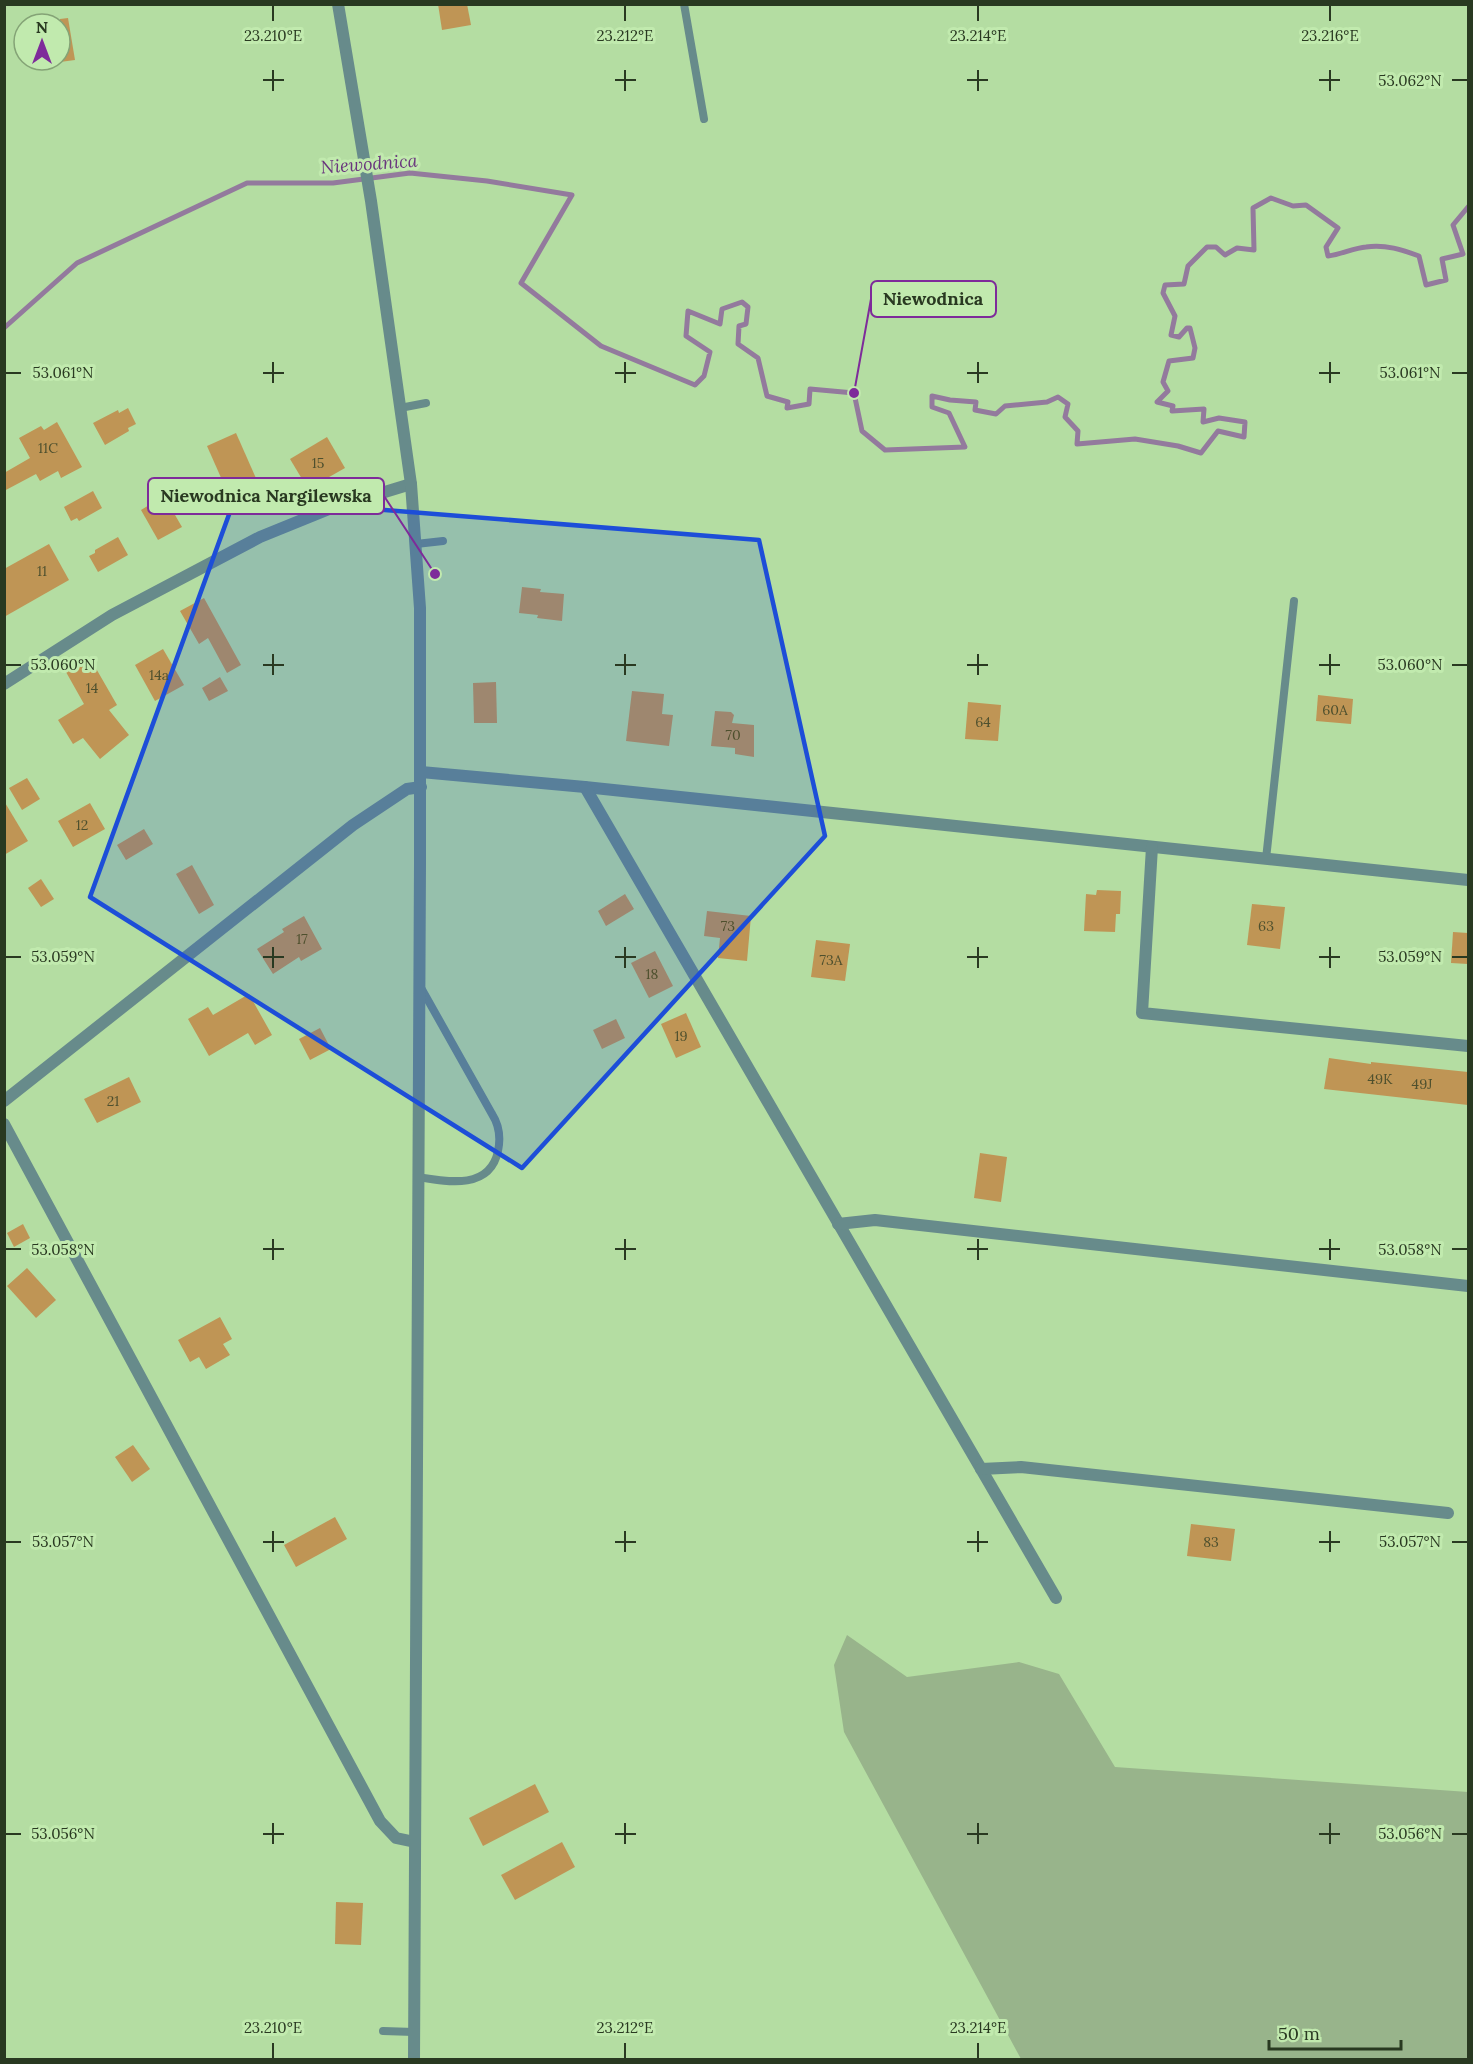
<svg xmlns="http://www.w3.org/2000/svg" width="1473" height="2064" font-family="Lora,serif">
  <rect width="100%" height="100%" fill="#b4dda2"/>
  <path fill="#98b48b" d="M847 1635 907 1677 1019 1662 1059 1674 1115 1767 1468 1792V2059H1021L844 1732 834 1665Z"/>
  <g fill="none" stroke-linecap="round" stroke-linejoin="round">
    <path stroke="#937a9d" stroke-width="5" d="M4 328 77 263 247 183H333L410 173 487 181 572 195 521 283 601 346 695 385 704 376 710 352 686 336 688 311 720 324 722 309 742 302 748 307 746 324 739 326 738 344 758 358 767 396 788 402 787 408 809 404 810 389 854 393 862 431 885 450 965 447 949 413 932 407V396L950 400 976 402 975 410 996 414 1005 406 1047 402 1058 397 1068 404 1065 417 1078 431 1077 444 1135 439 1178 446 1201 453 1218 431 1244 437 1245 422 1219 418 1203 422 1204 409 1172 411 1173 406 1157 402 1168 391 1163 382 1169 361 1193 358 1195 348 1190 328H1187L1179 337 1171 335 1175 316 1163 293 1165 285 1184 284 1188 266 1207 247H1216L1225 255 1237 248 1254 250 1253 208 1271 198 1293 206 1306 205 1338 228 1326 247 1328 256C1342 254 1354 248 1366 247 1385 244 1403 250 1419 256L1426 285 1446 280 1442 259 1463 254 1453 225 1468 207"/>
  </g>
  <g fill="#bf9555">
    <path d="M438 4H467L471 25 442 30Z"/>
    <path d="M68 18 75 60 60 62V19Z"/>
    <path d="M128 408 136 424 128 428 129 431 105 445 93 423 118 410 119 413Z"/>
    <path d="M57 422 82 467 61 478 58 471 40 481 36 474 4 491V473L30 458 19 438 41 426 44 430Z"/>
    <path d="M236 433 259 485 230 498 207 446Z"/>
    <path d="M327 437 345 468 308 489 290 459Z"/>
    <path d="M93 491 102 508 79 521 77 518 71 521 64 507Z"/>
    <path d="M164 496 182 527 158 540 141 510Z"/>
    <path d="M118 537 128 555 98 572 89 556 95 553V550Z"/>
    <path d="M49 544 69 580 4 617V569Z"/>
    <path d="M522 587 541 589 540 592 564 594 562 621 537 618 538 615 519 613Z"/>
    <path d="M204 598 241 665 227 673 208 638 199 644 180 611Z"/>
    <path d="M163 649 184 685 155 701 135 665Z"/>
    <path d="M90 658 117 705 109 710 129 735 100 759 83 738 73 744 58 720 84 704 66 672Z"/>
    <path d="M220 677 228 691 209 701 202 688Z"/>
    <path d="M496 682 497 723H474L473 683Z"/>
    <path d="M632 691 664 694 662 714 673 715 669 746 626 741Z"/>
    <path d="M1318 695 1353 699 1351 724 1316 721Z"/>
    <path d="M968 702 1001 705 998 741 965 739Z"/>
    <path d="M715 711 731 712 734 715 732 723 754 725V757L735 754V748L711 746Z"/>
    <path d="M27 778 40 799 22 810 9 788Z"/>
    <path d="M4 801 28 841 4 855Z"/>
    <path d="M90 803 105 829 73 847 58 821Z"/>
    <path d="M144 829 153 844 126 860 117 845Z"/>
    <path d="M192 865 214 905 199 914 176 874Z"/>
    <path d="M41 879 54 899 41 907 28 888Z"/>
    <path d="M1097 890 1121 891 1120 914H1116L1115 932 1084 931 1086 894 1096 895Z"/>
    <path d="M625 894 634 909 606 926 598 911Z"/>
    <path d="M1252 904 1285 907 1280 949 1247 945Z"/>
    <path d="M707 911 751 916 747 961 718 958 720 938 704 936Z"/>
    <path d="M304 916 322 949 301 961 299 957 273 974 257 949 284 932 282 929Z"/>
    <path d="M1453 932 1468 933V964L1451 963Z"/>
    <path d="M816 940 850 944 845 981 811 977Z"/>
    <path d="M655 951 673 986 649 998 631 963Z"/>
    <path d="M249 994 272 1035 255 1045 248 1033 209 1056 188 1019 208 1007 213 1015Z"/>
    <path d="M686 1013 701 1047 676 1058 661 1024Z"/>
    <path d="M616 1019 625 1038 602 1049 593 1030Z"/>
    <path d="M320 1028 331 1049 310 1060 299 1039Z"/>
    <path d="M1329 1058 1371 1064V1062L1468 1072V1105L1324 1089Z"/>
    <path d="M129 1077 141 1102 97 1123 84 1099Z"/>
    <path d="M980 1153 1007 1157 1001 1202 974 1198Z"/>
    <path d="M23 1224 30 1238 14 1247 7 1233Z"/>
    <path d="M27 1268 56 1300 36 1318 7 1286Z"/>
    <path d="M220 1317 232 1339 223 1344 230 1355 206 1369 199 1357 190 1362 178 1340Z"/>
    <path d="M133 1445 150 1469 132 1482 115 1457Z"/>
    <path d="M335 1517 347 1539 296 1567 284 1545Z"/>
    <path d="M1191 1524 1235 1529 1231 1561 1187 1556Z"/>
    <path d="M535 1784 549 1812 483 1846 469 1818Z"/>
    <path d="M562 1842 575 1867 515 1900 501 1875Z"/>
    <path d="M336 1902 363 1903 361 1945 335 1944Z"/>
  </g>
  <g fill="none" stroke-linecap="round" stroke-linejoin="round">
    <g stroke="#678b8b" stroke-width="8">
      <path d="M684 4 704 119"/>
      <path d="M400 408 426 403"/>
      <path d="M416 544 443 541"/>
      <path d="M1266 859 1294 601"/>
      <path d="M418 1177C448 1182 490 1190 498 1151 501 1137 499 1125 492 1114L420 986"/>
      <path d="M383 2031 414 2032"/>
    </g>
    <g stroke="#678b8b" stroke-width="12">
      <path d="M4 684 112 615 260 537 329 509 411 484"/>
      <path d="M421 772 585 787 1468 880"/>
      <path d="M585 787 1056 1598"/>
      <path d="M1152 847 1142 1013 1468 1046"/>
      <path d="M4 1101 353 825 407 789 421 787"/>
      <path d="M4 1124 380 1821 396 1838 415 1842"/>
      <path d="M838 1224 875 1220 1468 1286"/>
      <path d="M981 1469 1021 1467 1448 1513"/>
    </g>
    <path stroke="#678b8b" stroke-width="12" d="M338 4 371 201 411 484 420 608V863L414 2060"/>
  </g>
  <path fill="#1d4ed8" fill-opacity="0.2" stroke="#1d4ed8" stroke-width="4.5" stroke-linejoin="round" d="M235 498 759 540 825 836 522 1168 90 897Z"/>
  <path fill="none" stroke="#293921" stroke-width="2" d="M273 6V21M625 6V21M978 6V21M1330 6V21M273 70V91M625 70V91M978 70V91M1330 70V91M263 80H284M615 80H636M967 80H988M1319 80H1340M1452 80H1467M273 362V383M625 362V383M978 362V383M1330 362V383M6 373H21M263 373H284M615 373H636M967 373H988M1319 373H1340M1452 373H1467M273 654V675M625 654V675M978 654V675M1330 654V675M6 665H21M263 665H284M615 665H636M967 665H988M1319 665H1340M1452 665H1467M273 947V968M625 947V968M978 947V968M1330 947V968M6 957H21M263 957H284M615 957H636M967 957H988M1319 957H1340M1452 957H1467M273 1239V1260M625 1239V1260M978 1239V1260M1330 1239V1260M6 1249H21M263 1249H284M615 1249H636M967 1249H988M1319 1249H1340M1452 1249H1467M273 1531V1552M625 1531V1552M978 1531V1552M1330 1531V1552M6 1542H21M263 1542H284M615 1542H636M967 1542H988M1319 1542H1340M1452 1542H1467M273 1823V1844M625 1823V1844M978 1823V1844M1330 1823V1844M6 1834H21M263 1834H284M615 1834H636M967 1834H988M1319 1834H1340M1452 1834H1467M273 2043V2058M625 2043V2058M978 2043V2058"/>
  <g text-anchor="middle" stroke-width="6" stroke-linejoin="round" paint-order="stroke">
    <g font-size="14" fill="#4e502e">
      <text x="48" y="453">11C</text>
      <text x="318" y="468">15</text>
      <text x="42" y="576">11</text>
      <text x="159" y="680">14a</text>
      <text x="92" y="693">14</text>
      <text x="1335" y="715">60A</text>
      <text x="983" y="727">64</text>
      <text x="733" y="740">70</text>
      <text x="82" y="830">12</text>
      <text x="728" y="931">73</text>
      <text x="1266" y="931">63</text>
      <text x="302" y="944">17</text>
      <text x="831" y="965">73A</text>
      <text x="652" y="979">18</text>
      <text x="681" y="1041">19</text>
      <text x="1380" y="1084">49K</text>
      <text x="1422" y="1089">49J</text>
      <text x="113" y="1106">21</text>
      <text x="1211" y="1547">83</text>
    </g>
    <g font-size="18" font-style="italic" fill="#69357d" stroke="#c1eaae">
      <text transform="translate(369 164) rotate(-4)" y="6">Niewodnica</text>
    </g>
  </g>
  <g font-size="15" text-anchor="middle" fill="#293921" stroke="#c1eaae" stroke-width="6" stroke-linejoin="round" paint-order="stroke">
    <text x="273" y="41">23.210°E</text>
    <text x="625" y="41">23.212°E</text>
    <text x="978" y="41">23.214°E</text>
    <text x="1330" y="41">23.216°E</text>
    <text x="1410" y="86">53.062°N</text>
    <text x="63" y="378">53.061°N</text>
    <text x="1410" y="378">53.061°N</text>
    <text x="63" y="670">53.060°N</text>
    <text x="1410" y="670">53.060°N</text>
    <text x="63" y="962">53.059°N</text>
    <text x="1410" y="962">53.059°N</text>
    <text x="63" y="1255">53.058°N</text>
    <text x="1410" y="1255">53.058°N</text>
    <text x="63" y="1547">53.057°N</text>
    <text x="1410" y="1547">53.057°N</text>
    <text x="63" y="1839">53.056°N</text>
    <text x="1410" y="1839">53.056°N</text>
    <text x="273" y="2033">23.210°E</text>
    <text x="625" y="2033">23.212°E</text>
    <text x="978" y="2033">23.214°E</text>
  </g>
  <path fill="none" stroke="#7e2b9a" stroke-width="2" d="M854 393L871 299M435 574L384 496"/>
  <g fill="#7e2b9a" stroke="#c1eaae" stroke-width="2">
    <circle cx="854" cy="393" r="6"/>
    <circle cx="435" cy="574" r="6"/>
  </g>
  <g fill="#c1eaae" stroke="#7e2b9a" stroke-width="2">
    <rect x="871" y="281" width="125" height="36" rx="6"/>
    <rect x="148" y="478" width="236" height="36" rx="6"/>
  </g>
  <g font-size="18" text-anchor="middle" font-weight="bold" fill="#293921">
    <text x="933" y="305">Niewodnica</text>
    <text x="266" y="502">Niewodnica Nargilewska</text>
  </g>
  <rect width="1473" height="2064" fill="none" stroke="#293921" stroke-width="12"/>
  <g transform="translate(42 42)"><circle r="28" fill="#c1eaae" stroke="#84a376" stroke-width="1.5"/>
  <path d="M0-4.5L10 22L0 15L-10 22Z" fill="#7e2b9a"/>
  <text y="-9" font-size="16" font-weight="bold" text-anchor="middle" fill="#293921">N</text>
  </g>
  <path d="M1269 2040v9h132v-9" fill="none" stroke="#293921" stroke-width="3"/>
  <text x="1278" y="2040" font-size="18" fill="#293921" stroke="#c1eaae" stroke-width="4.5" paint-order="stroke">50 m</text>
</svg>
